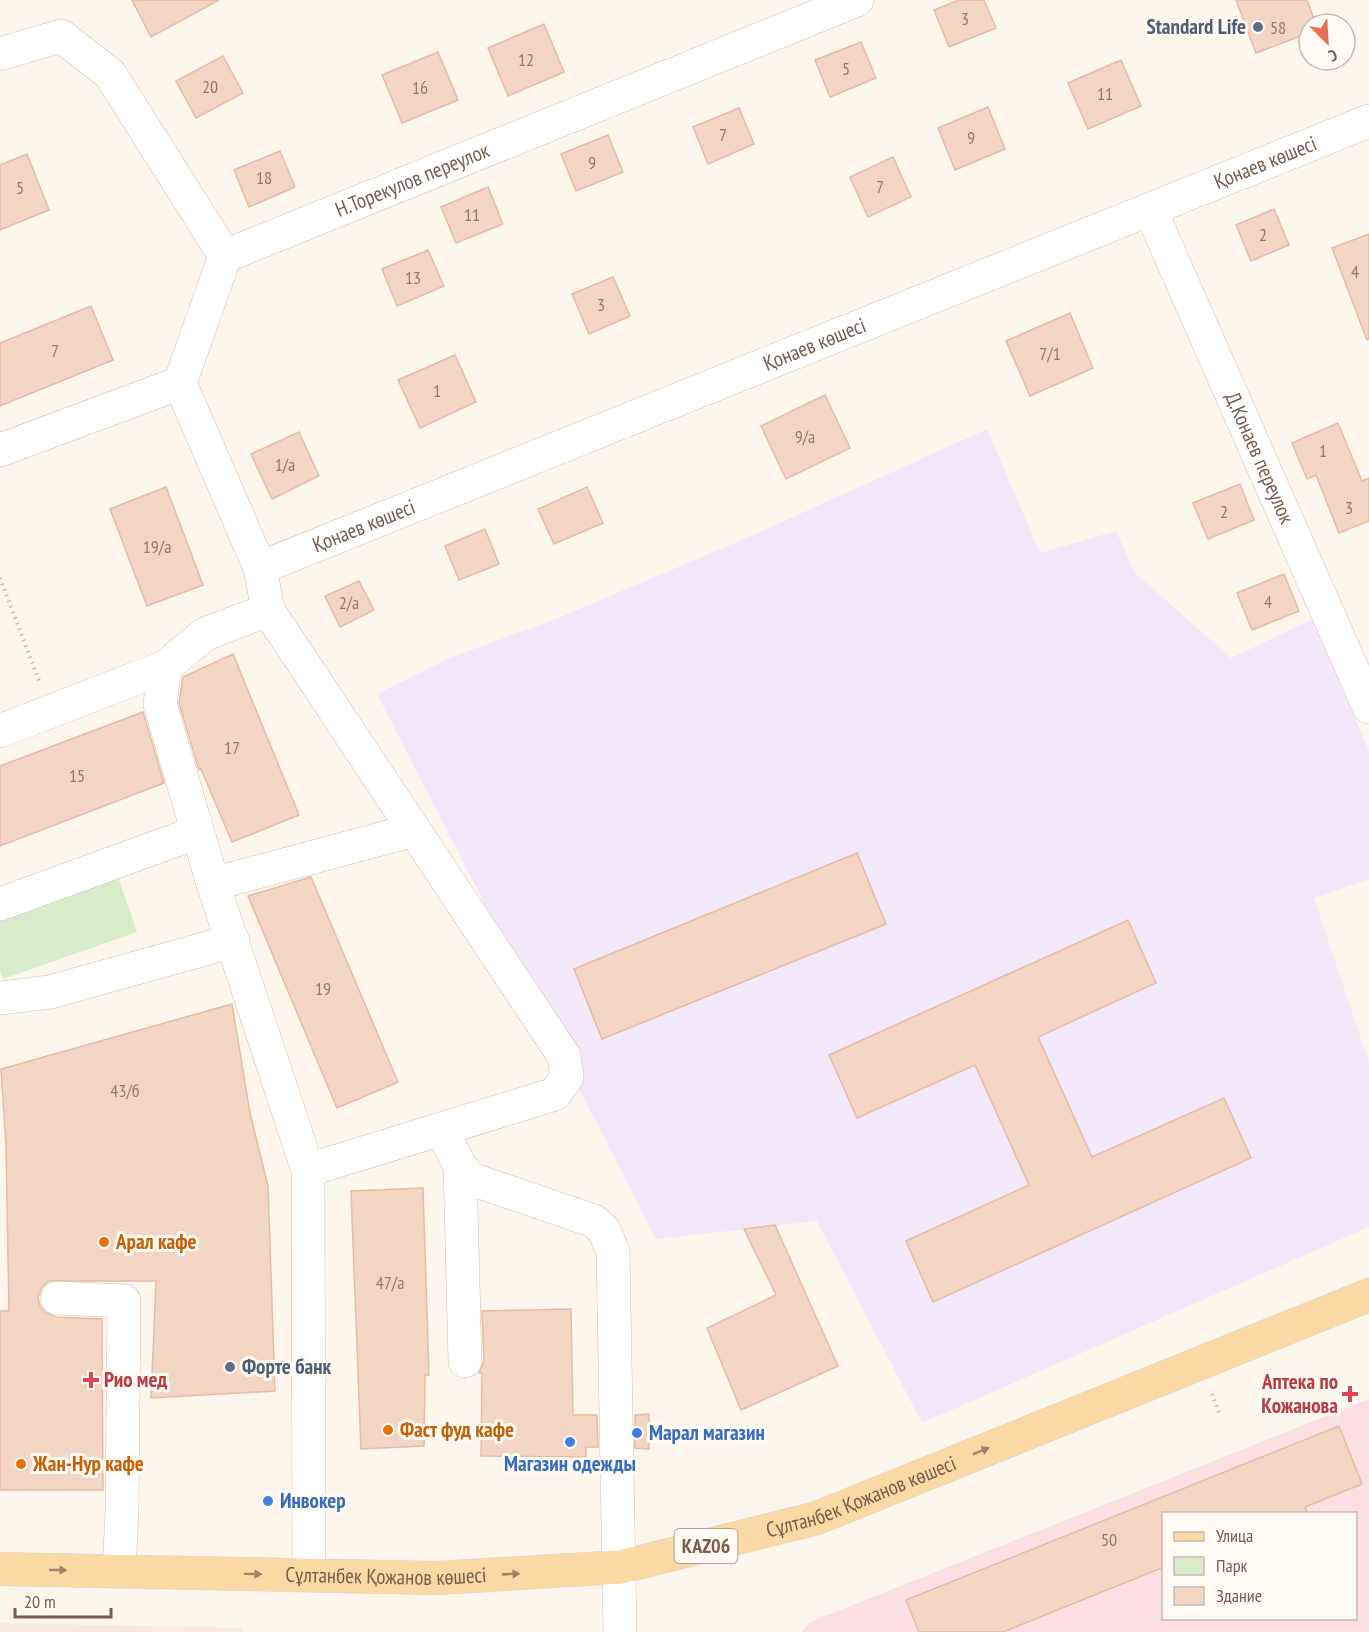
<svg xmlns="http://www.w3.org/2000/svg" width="1369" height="1632" font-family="'PT Sans Narrow',sans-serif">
  <rect width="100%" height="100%" fill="#fdf6ec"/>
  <path fill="#fde8e0" d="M0 1623 243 1628V1632H0Z"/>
  <path fill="#f3e8fa" d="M987 429 1040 553 1116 531 1135 573 1231 658 1313 619 1369 751V879L1314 898 1369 1063V1227L922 1423 817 1221 656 1239 377 694 452 657 558 618 749 537Z"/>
  <path fill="#fbdfe3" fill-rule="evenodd" d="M1369 1399V1632H802L810 1622ZM1164 1514H1356V1618H1164Z"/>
  <path fill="#d8ecc9" d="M117 874 137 932 3 979 0 971V915Z"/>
  <g fill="#f3d5c3" stroke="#e6bba3" stroke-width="1.5">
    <path d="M132 0H219L151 37Z"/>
    <path d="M959 0H984L996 28 949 47 934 10Z"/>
    <path d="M1236 0H1307L1316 24H1309V33L1256 53Z"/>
    <path d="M544 24 564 72 508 96 488 48Z"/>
    <path d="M861 42 876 78 830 97 815 60Z"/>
    <path d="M438 52 458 100 402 123 382 75Z"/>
    <path d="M223 56 243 93 196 118 176 81Z"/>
    <path d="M1121 60 1141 106 1088 129 1068 83Z"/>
    <path d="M988 107 1005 149 955 170 938 128Z"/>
    <path d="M739 108 754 144 708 164 693 127Z"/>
    <path d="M608 135 623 172 576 191 561 154Z"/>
    <path d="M280 151 295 187 249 207 234 170Z"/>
    <path d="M27 154 49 210 0 230V165Z"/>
    <path d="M893 157 911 197 868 217 850 177Z"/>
    <path d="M488 187 503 224 456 243 441 207Z"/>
    <path d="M1274 209 1289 245 1251 261 1236 225Z"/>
    <path d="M1369 234V339L1367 340 1332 248Z"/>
    <path d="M428 250 444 286 397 306 382 269Z"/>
    <path d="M613 277 630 316 589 334 572 294Z"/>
    <path d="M91 306 113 360 0 406V343Z"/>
    <path d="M1070 313 1093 368 1030 396 1006 341Z"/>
    <path d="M455 355 476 402 420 428 398 380Z"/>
    <path d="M825 395 850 448 786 479 761 426Z"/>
    <path d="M1338 423 1362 481 1369 478V521L1339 533 1316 475 1307 479 1292 443Z"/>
    <path d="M299 432 319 476 272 499 251 454Z"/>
    <path d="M1240 484 1254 520 1208 539 1193 503Z"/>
    <path d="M166 487 203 585 147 606 110 509Z"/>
    <path d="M587 487 603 523 554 544 538 509Z"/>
    <path d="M485 529 499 564 459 580 445 546Z"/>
    <path d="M1284 574 1299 611 1252 630 1237 593Z"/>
    <path d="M359 581 374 610 340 627 325 596Z"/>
    <path d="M233 654 299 815 232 842 201 769 199 770 179 703 183 677Z"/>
    <path d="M143 712 164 783 0 846V766Z"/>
    <path d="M857 853 886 924 602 1039 574 969Z"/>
    <path d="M311 877 398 1082 337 1108 248 896Z"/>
    <path d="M1128 920 1156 983 1038 1037 1092 1157 1224 1098 1251 1158 933 1302 906 1241 1029 1185 975 1065 857 1118 829 1055Z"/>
    <path d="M232 1004 250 1113 268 1186 275 1391 151 1398 156 1281H49L42 1287 38 1297 40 1306 46 1313 56 1317 102 1319 103 1490H0V1311H9L6 1145 1 1069Z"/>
    <path d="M423 1188 429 1375H425L424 1446 361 1449 351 1191Z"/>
    <path d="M775 1225 838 1366 741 1410 707 1328 776 1295 744 1229Z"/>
    <path d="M571 1309 573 1415H597L598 1447H586V1457L481 1456 482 1373H479L484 1361 482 1311Z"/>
    <path d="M649 1414V1449L635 1448V1415Z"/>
    <path d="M1339 1426 1362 1484 1305 1507 1308 1514H1164V1567L1003 1632H919L906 1600Z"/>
  </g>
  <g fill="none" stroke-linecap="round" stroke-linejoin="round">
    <g stroke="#d1beb0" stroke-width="34">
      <g id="minor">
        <path id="s1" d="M0 54 61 36 110 74 225 256 857 0"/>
        <path id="s2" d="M1150 209 1369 707"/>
        <path d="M225 256 180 383 260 568 268 610 205 634 165 667 160 704 213 884 308 1170 309 1575"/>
        <path d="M0 450 180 383"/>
        <path id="s3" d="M260 568 1369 121"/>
        <path d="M268 610 564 1056 567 1077 555 1094 308 1170"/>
        <path d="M0 731 165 667"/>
        <path d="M213 884 414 830"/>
        <path d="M0 904 198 832"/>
        <path d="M0 998 50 992 233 941"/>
        <path d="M442 1131 460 1166 471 1179 594 1221 604 1230 613 1252 620 1632"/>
        <path d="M460 1166 465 1361"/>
        <path d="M57 1298 124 1301 122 1512 119 1572"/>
      </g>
    </g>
    <g stroke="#dad1cd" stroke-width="34">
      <g id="major">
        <path id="s4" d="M0 1569 437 1578 621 1567 817 1518 1369 1295"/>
      </g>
    </g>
    <g stroke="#d9b8a5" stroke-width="4" stroke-dasharray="1.5 4.5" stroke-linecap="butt">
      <path d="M0 578 39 681"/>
      <path d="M1212 1394 1219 1413"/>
    </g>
    <use href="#minor" stroke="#fff" stroke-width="33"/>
    <use href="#major" stroke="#fbd9a5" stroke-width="33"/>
  </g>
  <defs><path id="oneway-solid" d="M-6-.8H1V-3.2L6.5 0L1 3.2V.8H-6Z" transform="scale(1.5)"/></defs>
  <g fill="#a18267">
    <use href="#oneway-solid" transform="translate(981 1451) rotate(-22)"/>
    <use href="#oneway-solid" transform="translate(58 1570) rotate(1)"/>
    <use href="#oneway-solid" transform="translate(253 1574) rotate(1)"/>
    <use href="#oneway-solid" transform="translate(511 1574) rotate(-3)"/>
  </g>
  <g fill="#5c6f8a" stroke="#fffaf3" stroke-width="2">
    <circle cx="1258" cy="27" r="6"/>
    <circle cx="230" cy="1367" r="6"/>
  </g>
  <g fill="#e8710a" stroke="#fffaf3" stroke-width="2">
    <circle cx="104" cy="1242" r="6"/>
    <circle cx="388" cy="1430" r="6"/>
    <circle cx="21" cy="1464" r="6"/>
  </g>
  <g fill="#e0444e" stroke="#fffaf3" stroke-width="2">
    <path d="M88 1371h6v6h6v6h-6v6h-6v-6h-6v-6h6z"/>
    <path d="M1347 1385h6v6h6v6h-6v6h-6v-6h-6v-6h6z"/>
  </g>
  <g fill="#3f7fe0" stroke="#fffaf3" stroke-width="2">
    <circle cx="637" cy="1433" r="6"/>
    <circle cx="570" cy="1442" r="6"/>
    <circle cx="268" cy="1501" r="6"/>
  </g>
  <g text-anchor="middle" stroke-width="6" stroke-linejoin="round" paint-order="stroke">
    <g font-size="18" fill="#987a6a">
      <text x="965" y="25">3</text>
      <text x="1278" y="34">58</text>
      <text x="526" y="66">12</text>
      <text x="846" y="75">5</text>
      <text x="210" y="93">20</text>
      <text x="420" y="94">16</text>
      <text x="1105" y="100">11</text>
      <text x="723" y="141">7</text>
      <text x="971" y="144">9</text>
      <text x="592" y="169">9</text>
      <text x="264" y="184">18</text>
      <text x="880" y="193">7</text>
      <text x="20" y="194">5</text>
      <text x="472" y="221">11</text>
      <text x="1263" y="241">2</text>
      <text x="1355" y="278">4</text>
      <text x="413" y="284">13</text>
      <text x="601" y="311">3</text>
      <text x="55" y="357">7</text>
      <text x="1050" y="360">7/1</text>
      <text x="437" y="397">1</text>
      <text x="805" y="443">9/а</text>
      <text x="1323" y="457">1</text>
      <text x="285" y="471">1/а</text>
      <text x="1349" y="514">3</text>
      <text x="1224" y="518">2</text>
      <text x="157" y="553">19/а</text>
      <text x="1268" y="608">4</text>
      <text x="349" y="609">2/а</text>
      <text x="232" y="754">17</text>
      <text x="77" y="782">15</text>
      <text x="323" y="995">19</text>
      <text x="125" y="1097">43/б</text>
      <text x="390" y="1289">47/а</text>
      <text x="1109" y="1546">50</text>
    </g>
    <rect fill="#fffaf3" stroke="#a28b7f" stroke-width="1.5" x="674.5" y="1529" width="63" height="34" rx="4.5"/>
    <g font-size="20" font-weight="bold" fill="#7a5c4d">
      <text x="706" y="1553">KАZ06</text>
    </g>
    <g font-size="21" font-weight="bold" fill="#4e5e75" stroke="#fffaf3" text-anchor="end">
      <text x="1246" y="34">Standard Life</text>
      <text x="242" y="1374" text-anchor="start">Форте банк</text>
    </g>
    <g font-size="21" fill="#7a5c4d" stroke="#fffaf3">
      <text dy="7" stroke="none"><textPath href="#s3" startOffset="1084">Қонаев көшесі</textPath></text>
      <text dy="7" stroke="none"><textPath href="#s1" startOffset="543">Н.Торекулов переулок</textPath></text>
      <text dy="7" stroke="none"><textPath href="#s3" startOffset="598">Қонаев көшесі</textPath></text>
      <text dy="7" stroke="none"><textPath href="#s2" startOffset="272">Д.Конаев переулок</textPath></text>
      <text dy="7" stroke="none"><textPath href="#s3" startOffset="112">Қонаев көшесі</textPath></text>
      <text dy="7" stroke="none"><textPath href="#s4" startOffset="872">Сұлтанбек Қожанов көшесі</textPath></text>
      <text dy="7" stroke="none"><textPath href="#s4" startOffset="386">Сұлтанбек Қожанов көшесі</textPath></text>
    </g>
    <g font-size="21" font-weight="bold" fill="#c56008" stroke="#fffaf3" text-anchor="start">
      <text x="116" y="1249">Арал кафе</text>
      <text x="400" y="1437">Фаст фуд кафе</text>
      <text x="33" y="1471">Жан-Нур кафе</text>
    </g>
    <g font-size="21" font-weight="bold" fill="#be3a42" stroke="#fffaf3" text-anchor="start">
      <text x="104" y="1387">Рио мед</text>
      <text x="1338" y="1389" text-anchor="end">Аптека по<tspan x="1338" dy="24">Кожанова</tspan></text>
    </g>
    <g font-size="21" font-weight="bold" fill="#366cbe" stroke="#fffaf3" text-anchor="start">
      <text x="649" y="1440">Марал магазин</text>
      <text x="570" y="1471" text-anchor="middle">Магазин одежды</text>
      <text x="280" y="1508">Инвокер</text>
    </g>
  </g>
  <rect x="1162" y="1512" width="195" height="108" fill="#fffaf3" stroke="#cabbb1" stroke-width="1.5"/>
  <rect x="1174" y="1532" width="30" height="9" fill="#fbd9a5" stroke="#cabbb1" stroke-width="1.5"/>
  <text x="1216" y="1542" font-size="18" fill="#7a5c4d">Улица</text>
  <rect x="1174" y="1557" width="30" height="18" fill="#d8ecc9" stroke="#cabbb1" stroke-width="1.5"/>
  <text x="1216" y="1572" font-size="18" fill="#7a5c4d">Парк</text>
  <rect x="1174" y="1587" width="30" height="18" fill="#f3d5c3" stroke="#cabbb1" stroke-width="1.5"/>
  <text x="1216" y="1602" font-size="18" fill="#7a5c4d">Здание</text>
  <g transform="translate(1327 42) rotate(156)"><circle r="28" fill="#fffaf3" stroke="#cabbb1" stroke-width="1.5"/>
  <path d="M0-4.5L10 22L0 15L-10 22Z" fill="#e76f51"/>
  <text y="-9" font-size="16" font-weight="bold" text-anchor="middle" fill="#7a5c4d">С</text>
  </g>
  <path d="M15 1608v9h96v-9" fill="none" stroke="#7a5c4d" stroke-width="3"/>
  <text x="24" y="1608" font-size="18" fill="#7a5c4d" stroke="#fffaf3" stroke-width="4.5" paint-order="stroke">20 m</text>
</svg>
